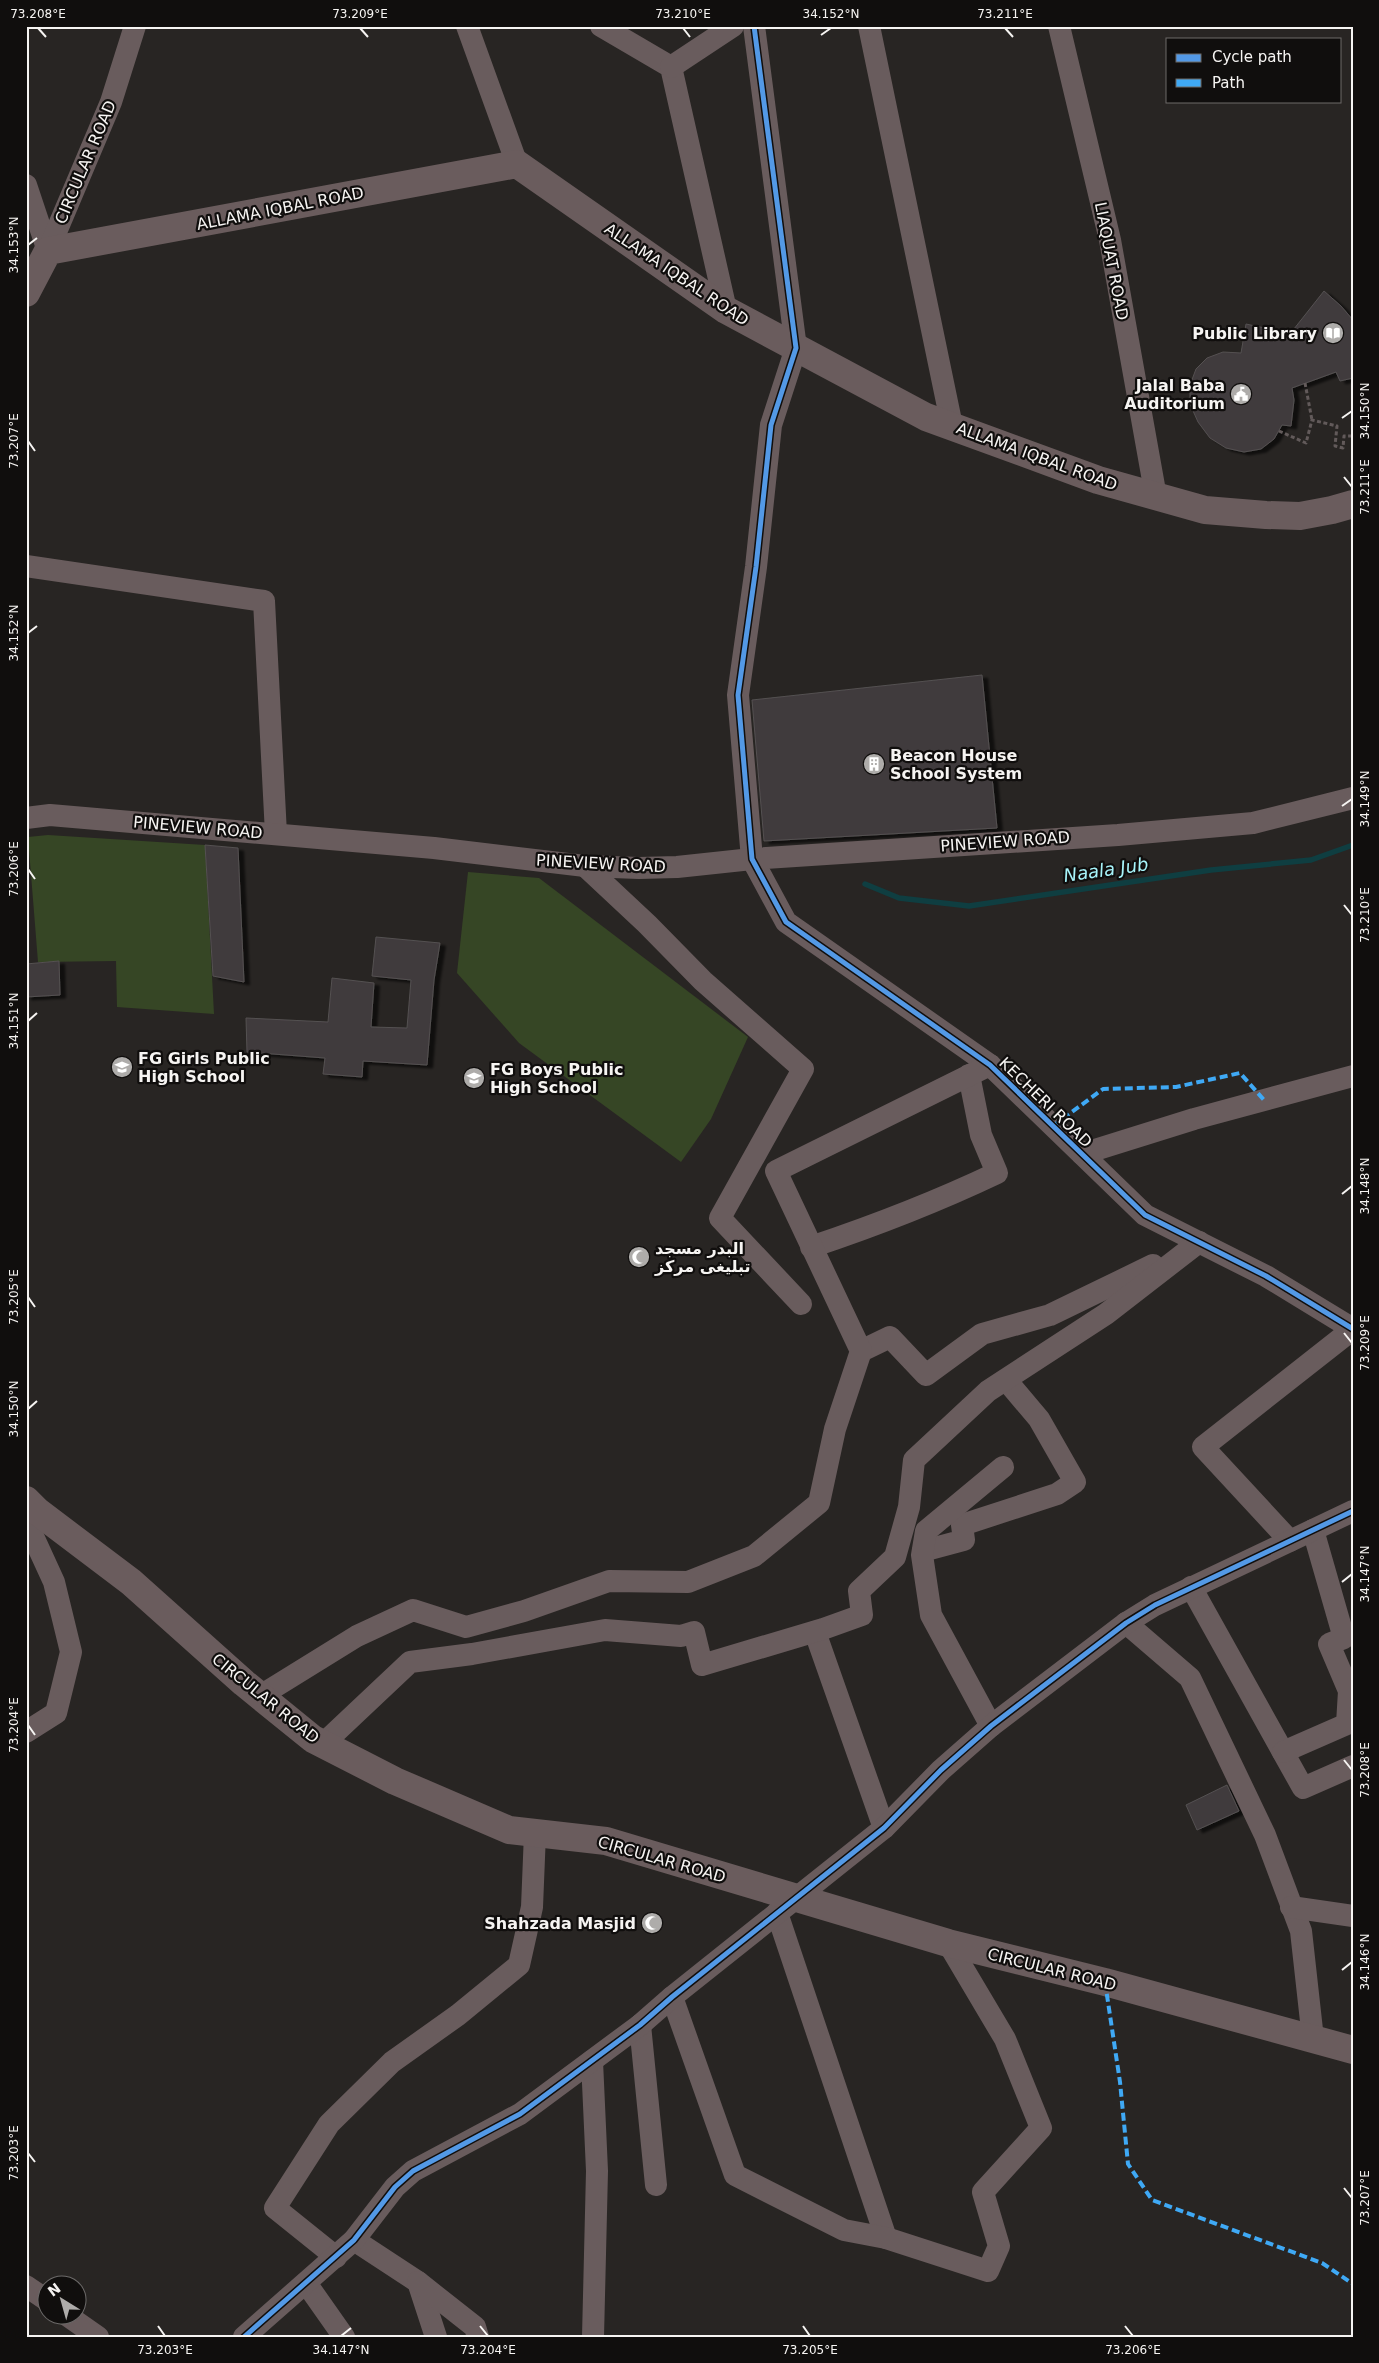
<svg xmlns="http://www.w3.org/2000/svg" width="1379" height="2363" font-family="'DejaVu Sans',Cairo,sans-serif">
  <defs>
    <filter id="shadow"><feDropShadow dx="5.5" dy="3" stdDeviation="1" flood-color="#0009"/></filter>
  </defs>
  <rect width="100%" height="100%" fill="#282523"/>
  <g fill="#364625">
    <path d="M48 835 205 845 214 1014 117 1007 116 961 38 962 28 837Z"/>
    <path d="M468 872 539 878 748 1037 711 1119 681 1162 519 1043 457 973Z"/>
  </g>
  <g fill="none" stroke-linecap="round" stroke-linejoin="round">
    <path stroke="#0f3e41" stroke-width="5.5" d="M865 884 899 898 969 906 1211 870 1311 860 1353 845"/>
  </g>
  <g fill="#413a3e" stroke="#545151" filter="url(#shadow)">
    <path d="M1324 291 1341 306 1353 320V378L1340 381 1336 372 1292 388 1294 400 1291 426 1282 425 1274 439 1261 449 1244 452 1226 448 1210 438 1198 422 1190 404V385L1196 369 1207 358 1223 352 1241 353 1246 324 1269 329 1286 339Z"/>
    <path d="M982 675 997 828 764 841 752 700Z"/>
    <path d="M205 845 238 848 244 982 213 976Z"/>
    <path d="M376 937 440 943 434 980 427 1065 363 1061 362 1077 323 1074 325 1058 247 1052 246 1018 328 1022 332 978 374 983 371 1027 407 1028 411 980 372 976Z"/>
    <path d="M59 961 60 995 26 997V964Z"/>
    <path d="M1227 1785 1239 1811 1197 1830 1186 1805Z"/>
  </g>
  <g fill="none" stroke-linecap="round" stroke-linejoin="round">
    <g stroke="#625a5a" stroke-width="3" stroke-dasharray="4 2.5" stroke-linecap="butt">
      <path d="M1305 383 1312 420"/>
      <path d="M1279 431 1306 443 1312 420 1337 426 1335 446 1343 448 1344 436H1353"/>
    </g>
    <g stroke="#695c5d" stroke-width="22">
      <path d="M467 26 517 164"/>
      <path d="M601 26 671 67 726 310"/>
      <path d="M754 26 796 348 771 425 756 567 738 695 752 859 786 922 990 1065 1145 1215 1266 1276 1353 1329"/>
      <path d="M869 26 952 426"/>
      <path d="M1059 26 1110 240 1156 497"/>
      <path d="M671 67 733 26"/>
      <path d="M26 185 48 251"/>
      <path d="M48 251 111 102 135 26"/>
      <path d="M26 566 264 601 276 834"/>
      <path d="M26 818 50 815 434 848 585 866 639 868 677 867 752 859 1118 835 1253 823 1353 798"/>
      <path d="M585 866 647 924 703 981 803 1069 720 1218 801 1304"/>
      <path d="M1082 1154 1194 1119 1353 1076"/>
      <path d="M811 1247C874 1226 936 1202 997 1173L981 1135 969 1075"/>
      <path d="M861 1351 890 1337 926 1375 982 1334 1050 1315 1153 1265"/>
      <path d="M26 1521 54 1582 71 1652 56 1713 26 1732"/>
      <path d="M1290 1541 1203 1447 1353 1329"/>
      <path d="M923 1551 964 1540 962 1525 1057 1494 1075 1482 1039 1419 1006 1380"/>
      <path d="M1191 1587 1303 1788 1353 1766"/>
      <path d="M1126 1623 1190 1678 1265 1835 1301 1931 1313 2039"/>
      <path d="M815 1632 884 1828"/>
      <path d="M260 1696 357 1636 413 1610 466 1627 524 1611 609 1581 688 1582 754 1556 819 1503 835 1429 861 1351 776 1171 990 1065"/>
      <path d="M991 1726 931 1615 922 1555 926 1531 1003 1467"/>
      <path d="M323 1744 410 1662 472 1654 605 1630 681 1636 694 1632 702 1665 823 1629 862 1615 859 1591 895 1557 909 1507 914 1460 988 1391 1106 1314 1199 1242"/>
      <path d="M1283 1752 1347 1724 1349 1691 1329 1644 1344 1638 1313 1530"/>
      <path d="M1291 1907 1353 1916"/>
      <path d="M777 1913 886 2238"/>
      <path d="M672 1997 735 2175 844 2230 886 2238 988 2271 999 2246 983 2192 1041 2128 1005 2039 948 1943"/>
      <path d="M640 2025 656 2185"/>
      <path d="M592 2061 597 2171 593 2337"/>
      <path d="M354 2240 418 2282 436 2337"/>
      <path d="M336 2257 275 2208 329 2124 392 2062 458 2015 519 1965 532 1907 535 1833"/>
      <path d="M418 2282 475 2327 478 2337"/>
      <path d="M306 2283 344 2337"/>
      <path d="M26 2286 48 2301"/>
      <path d="M68 2316 98 2337"/>
      <path d="M244 2337 354 2240 395 2187 413 2171 520 2114 640 2025 672 1997 884 1828 941 1770 991 1726 1126 1623 1155 1605 1353 1511"/>
    </g>
    <g stroke="#6a5c5d" stroke-width="28">
      <path d="M26 293 48 251 517 164 726 310 926 417 1098 480 1205 510 1266 515 1300 516 1332 510 1353 504"/>
      <path d="M26 1500 37 1511 131 1582 244 1683 313 1739 395 1781 509 1830 606 1841 948 1943 1105 1982 1353 2050"/>
    </g>
    <g stroke="#3fa9f5" stroke-width="4" stroke-dasharray="8 4" stroke-linecap="butt">
      <path d="M1053 1126 1103 1089 1176 1087 1240 1073 1264 1100"/>
      <path d="M1105 1982 1120 2082 1128 2164 1152 2200 1322 2263 1353 2284"/>
    </g>
    <g stroke="#100e0d" stroke-width="8">
      <g id="cycleway">
        <path d="M754 26 796 348 771 425 756 567 738 695 752 859 786 922 990 1065 1145 1215 1266 1276 1353 1329"/>
        <path d="M244 2337 354 2240 395 2187 413 2171 520 2114 640 2025 672 1997 884 1828 941 1770 991 1726 1126 1623 1155 1605 1353 1511"/>
      </g>
    </g>
    <use href="#cycleway" stroke="#5399e6" stroke-width="5"/>
  </g>
  <path fill="none" stroke="#f6f4f2" stroke-width="2" d="M38 28 46 37M360 28 368 37M683 28 690 37M1005 28 1013 37M821 35 831 28M28 245 37 238M1342 418 1352 411M28 441 35 451M1344 477 1352 487M28 633 37 626M1342 806 1352 799M28 869 35 879M1344 905 1352 915M28 1021 37 1013M1342 1194 1352 1186M28 1297 35 1307M1344 1333 1352 1343M28 1409 37 1401M1342 1582 1352 1574M28 1725 35 1735M1344 1760 1352 1770M1342 1970 1352 1962M28 2153 35 2162M1344 2188 1352 2198M158 2326 165 2336M480 2326 488 2336M803 2326 810 2336M1125 2326 1133 2336M341 2336 351 2328"/>
  <defs>
    <g id="library-disc" transform="scale(1.125)"><circle r="9.5" fill="#aeacaa" stroke="#100e0d"/><path d="M-6-4Q-3-5.5-.7-3.5V5Q-3 3-6 4ZM6-4Q3-5.5 .7-3.5V5Q3 3 6 4Z" fill="#fff"/></g>
    <g id="civic-disc" transform="scale(1.125)"><circle r="9.5" fill="#aeacaa" stroke="#100e0d"/><path d="M-.6-6.5H3V-4.5H.6V-3L4-1V1h2V6H-6V1h2V-1L-.6-3ZM-1.2 2.5V6h2.4V2.5Z" fill="#fff"/></g>
    <g id="building-disc" transform="scale(1.125)"><circle r="9.5" fill="#aeacaa" stroke="#100e0d"/><path d="M-4-6H4V6H1V3H-1V6H-4ZM-2.5-4.3h1.7v1.8h-1.7ZM.8-4.3h1.7v1.8H.8ZM-2.5-1h1.7V.8h-1.7ZM.8-1h1.7V.8H.8Z" fill="#fff"/></g>
    <g id="school-disc" transform="scale(1.125)"><circle r="9.5" fill="#aeacaa" stroke="#100e0d"/><path d="M0-5L7-2L0 1L-7-2ZM-4 1L0 2.5L4 1V4Q0 6-4 4Z" fill="#fff"/></g>
    <g id="mosque-disc" transform="scale(1.125)"><circle r="9.5" fill="#aeacaa" stroke="#100e0d"/><path d="M3.5-4.9A6 6 0 1 0 3.5 4.9A5 5 0 1 1 3.5-4.9Z" fill="#fff"/></g>
  </defs>
  <g fill-rule="evenodd">
    <use href="#library-disc" x="1333" y="333"/>
    <use href="#civic-disc" x="1241" y="394"/>
    <use href="#building-disc" x="874" y="764"/>
    <use href="#school-disc" x="122" y="1067"/>
    <use href="#school-disc" x="474" y="1078"/>
    <use href="#mosque-disc" x="639" y="1257"/>
    <use href="#mosque-disc" x="652" y="1923"/>
  </g>
  <g text-anchor="middle" stroke-width="4.5" stroke-linejoin="round" paint-order="stroke">
    <g font-size="16" fill="#f6f4f2" stroke="#100e0d">
      <text transform="translate(85 162) rotate(-67)" y="6">CIRCULAR ROAD</text>
      <text transform="translate(280 208) rotate(-11)" y="6">ALLAMA IQBAL ROAD</text>
      <text transform="translate(1112 261) rotate(79)" y="6">LIAQUAT ROAD</text>
      <text transform="translate(677 274) rotate(34)" y="6">ALLAMA IQBAL ROAD</text>
      <text transform="translate(1037 456) rotate(20)" y="6">ALLAMA IQBAL ROAD</text>
      <text transform="translate(198 827) rotate(5)" y="6">PINEVIEW ROAD</text>
      <text transform="translate(1005 841) rotate(-4)" y="6">PINEVIEW ROAD</text>
      <text transform="translate(601 863) rotate(3)" y="6">PINEVIEW ROAD</text>
      <text transform="translate(1046 1102) rotate(44)" y="6">KECHERI ROAD</text>
      <text transform="translate(266 1698) rotate(39)" y="6">CIRCULAR ROAD</text>
      <text transform="translate(662 1859) rotate(16)" y="6">CIRCULAR ROAD</text>
      <text transform="translate(1052 1969) rotate(14)" y="6">CIRCULAR ROAD</text>
    </g>
    <g font-size="16" font-weight="bold" fill="#f6f4f2" stroke="#100e0d" text-anchor="start">
      <text x="1317" y="339" text-anchor="end">Public Library</text>
      <text x="1225" y="391" text-anchor="end">Jalal Baba<tspan x="1225" dy="18">Auditorium</tspan></text>
      <text x="890" y="761">Beacon House<tspan x="890" dy="18">School System</tspan></text>
      <text x="138" y="1064">FG Girls Public<tspan x="138" dy="18">High School</tspan></text>
      <text x="490" y="1075">FG Boys Public<tspan x="490" dy="18">High School</tspan></text>
      <text x="655" y="1254">البدر مسجد<tspan x="655" dy="18">تبلیغی مرکز</tspan></text>
      <text x="636" y="1929" text-anchor="end">Shahzada Masjid</text>
    </g>
    <g font-size="18" font-style="italic" fill="#a7f4fa" stroke="#100e0d">
      <text transform="translate(1106 870) rotate(-8)" y="6">Naala Jub</text>
    </g>
  </g>
  <rect width="1379" height="2363" fill="none" stroke="#100e0d" stroke-width="55"/>
  <rect x="1166" y="38" width="175" height="65" fill="#100e0d" stroke="#6c6a69"/>
  <rect x="1176" y="54" width="25" height="8" fill="#5399e6" stroke="#6c6a69"/>
  <text x="1212" y="62" font-size="15" fill="#f6f4f2">Cycle path</text>
  <rect x="1176" y="79" width="25" height="8" fill="#3fa9f5" stroke="#6c6a69"/>
  <text x="1212" y="88" font-size="15" fill="#f6f4f2">Path</text>
  <g transform="translate(62 2300) rotate(323)"><circle r="24" fill="#100e0d" stroke="#6c6a69"/>
  <path d="M0-4L9 19L0 12L-9 19Z" fill="#aeacaa"/>
  <text y="-8" font-size="14" font-weight="bold" text-anchor="middle" fill="#f6f4f2">N</text>
  </g>
  <rect x="28" y="28" width="1324" height="2308" fill="none" stroke="#f6f4f2" stroke-width="2"/>
  <g font-size="12" text-anchor="middle" fill="#f6f4f2">
    <text x="38" y="18">73.208°E</text>
    <text x="360" y="18">73.209°E</text>
    <text x="683" y="18">73.210°E</text>
    <text x="831" y="18">34.152°N</text>
    <text x="1005" y="18">73.211°E</text>
    <text transform="translate(14 245) rotate(-90)" y="4">34.153°N</text>
    <text transform="translate(1365 411) rotate(-90)" y="4">34.150°N</text>
    <text transform="translate(14 441) rotate(-90)" y="4">73.207°E</text>
    <text transform="translate(1365 487) rotate(-90)" y="4">73.211°E</text>
    <text transform="translate(14 633) rotate(-90)" y="4">34.152°N</text>
    <text transform="translate(1365 799) rotate(-90)" y="4">34.149°N</text>
    <text transform="translate(14 869) rotate(-90)" y="4">73.206°E</text>
    <text transform="translate(1365 915) rotate(-90)" y="4">73.210°E</text>
    <text transform="translate(14 1021) rotate(-90)" y="4">34.151°N</text>
    <text transform="translate(1365 1186) rotate(-90)" y="4">34.148°N</text>
    <text transform="translate(14 1297) rotate(-90)" y="4">73.205°E</text>
    <text transform="translate(1365 1343) rotate(-90)" y="4">73.209°E</text>
    <text transform="translate(14 1409) rotate(-90)" y="4">34.150°N</text>
    <text transform="translate(1365 1574) rotate(-90)" y="4">34.147°N</text>
    <text transform="translate(14 1725) rotate(-90)" y="4">73.204°E</text>
    <text transform="translate(1365 1770) rotate(-90)" y="4">73.208°E</text>
    <text transform="translate(1365 1962) rotate(-90)" y="4">34.146°N</text>
    <text transform="translate(14 2153) rotate(-90)" y="4">73.203°E</text>
    <text transform="translate(1365 2198) rotate(-90)" y="4">73.207°E</text>
    <text x="165" y="2354">73.203°E</text>
    <text x="341" y="2354">34.147°N</text>
    <text x="488" y="2354">73.204°E</text>
    <text x="810" y="2354">73.205°E</text>
    <text x="1133" y="2354">73.206°E</text>
  </g>
</svg>
